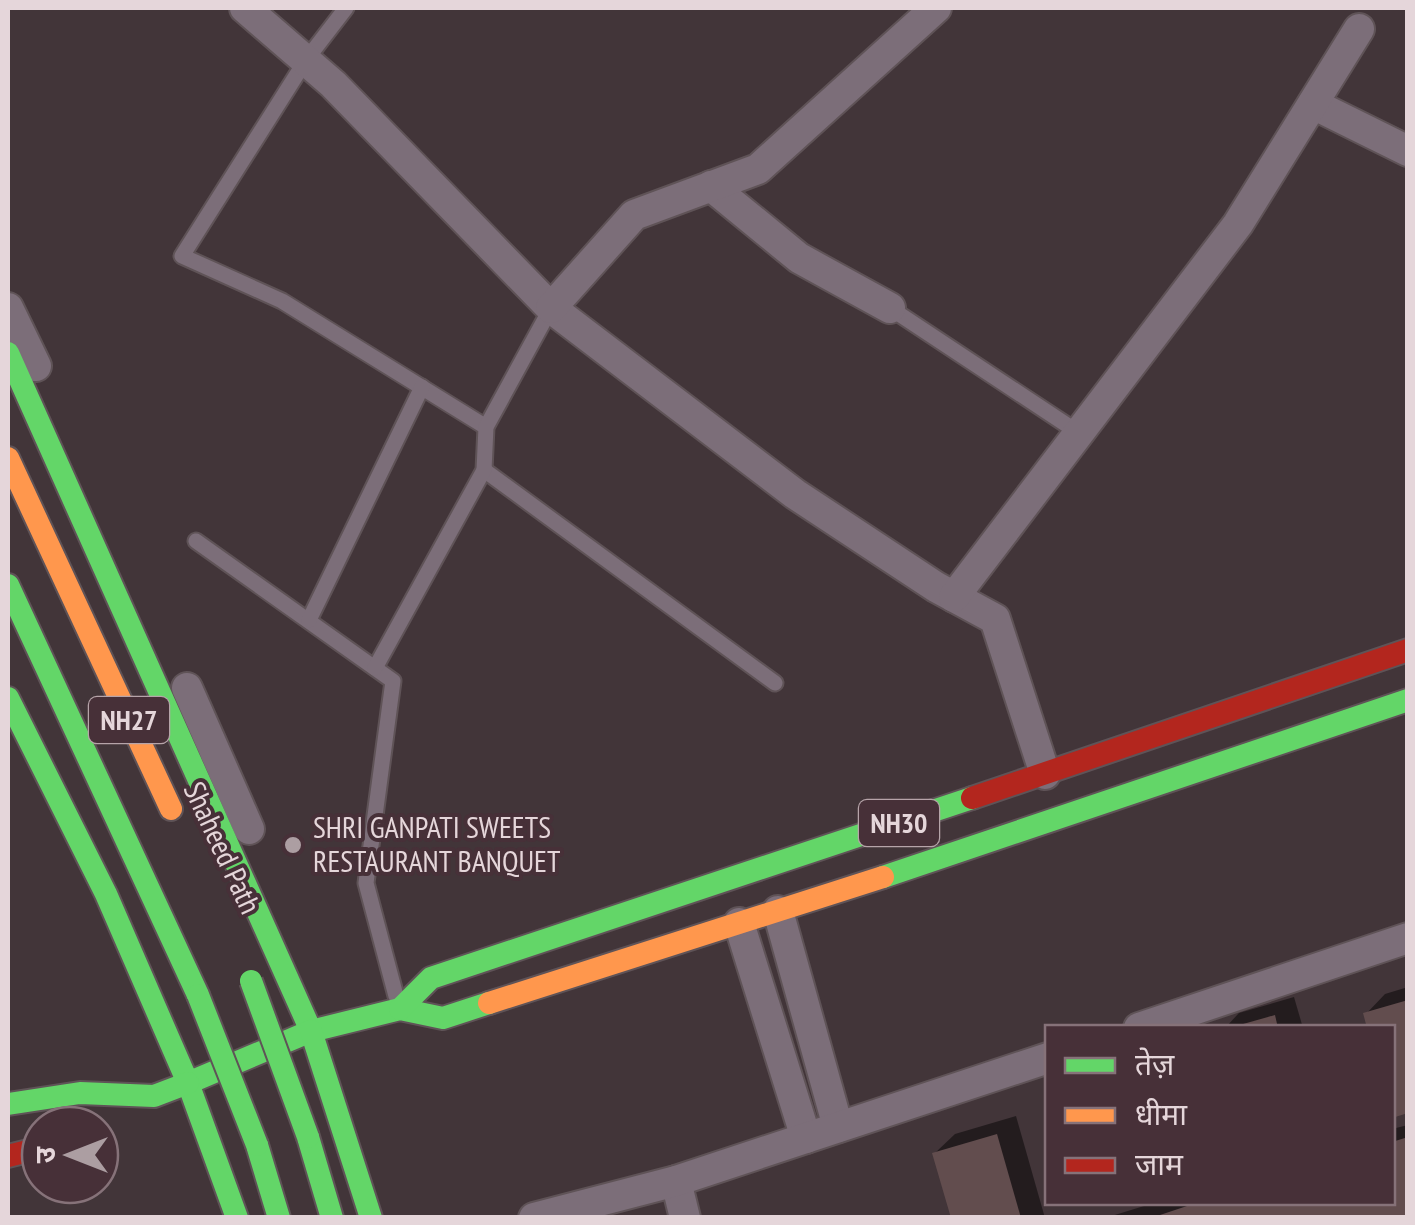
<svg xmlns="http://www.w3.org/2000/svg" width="1415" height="1225" font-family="'PT Sans Narrow','Noto Sans Devanagari',sans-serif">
  <rect width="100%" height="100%" fill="#423539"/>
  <g fill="#0007">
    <path d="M1408 987V1111L1392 1028 1366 1014 1385 994Z"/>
    <path d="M1294 997 1303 1028H1225L1239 1013Z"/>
    <path d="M1016 1116 1045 1218H954L935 1153 955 1134Z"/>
    <path d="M1408 1125V1218H1105L1157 1202H1392V1129Z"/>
  </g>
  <g fill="#624d4e">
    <path d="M1408 1000V1113L1392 1118V1028H1367L1363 1013Z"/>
    <path d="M1275 1015 1278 1028H1236V1026Z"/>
    <path d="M997 1134 1021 1218H951L932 1153Z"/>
    <path d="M1408 1137V1218H1151L1199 1202H1392V1142Z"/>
  </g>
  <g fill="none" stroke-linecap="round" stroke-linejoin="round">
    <g stroke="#5f5357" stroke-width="19">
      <g id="lane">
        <path d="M346 8 306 60 182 256 282 301 486 427"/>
        <path d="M890 308 1079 433"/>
        <path d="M484 470 775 683"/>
        <path d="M196 541 393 681 366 883 396 996"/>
        <path d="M309 620 422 387"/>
        <path d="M375 668 484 470 486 427 551 308"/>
      </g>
    </g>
    <g stroke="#5f5357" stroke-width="34">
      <g id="street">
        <path d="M245 8 333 84 551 308 795 494 936 587 995 619 1045 774"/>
        <path d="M1313 104 1408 151"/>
        <path d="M711 186 799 258 890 308"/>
        <path d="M8 308 36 366"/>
        <path d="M551 308 634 215 758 169 936 8"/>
        <path d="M954 597 1238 224 1359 29"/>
        <path d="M187 688 249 829"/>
        <path d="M778 911 838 1127"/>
        <path d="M739 923 806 1138"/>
        <path d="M1139 1028 1408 938"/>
        <path d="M676 1181 685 1218"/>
        <path d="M534 1218 676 1181 1048 1058"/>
      </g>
    </g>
    <g stroke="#5f5357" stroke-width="26">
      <g id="fast">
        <path d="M8 353 311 1031"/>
        <path d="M8 585 198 995"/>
        <path d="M8 698 106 894 188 1083 311 1031 400 1009 443 1018 489 1003"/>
        <path d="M883 877 1408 700"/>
        <path d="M400 1009 431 978 972 798"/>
        <path d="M311 1031 371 1218"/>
        <path d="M188 1083 237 1218"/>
        <path d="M8 1104 80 1093 154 1096 188 1083"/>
        <path d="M308 1137 332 1218"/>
        <path d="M257 1145 279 1218"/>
      </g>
    </g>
    <g stroke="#5f5357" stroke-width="26">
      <g id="slow">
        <path d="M8 458 171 809"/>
        <path d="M489 1003 883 877"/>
      </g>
    </g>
    <g stroke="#5f5357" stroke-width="26">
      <g id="jam">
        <path d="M972 798 1408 650"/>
        <path d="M8 1156 40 1148"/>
      </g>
    </g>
    <use href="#lane" stroke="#7c6e79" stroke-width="15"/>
    <use href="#street" stroke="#7c6e79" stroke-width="30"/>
    <use href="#fast" stroke="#63d668" stroke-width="22"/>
    <use href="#slow" stroke="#ff974d" stroke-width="22"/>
    <use href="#jam" stroke="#b3261e" stroke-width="22"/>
    <g stroke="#5f5357" stroke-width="26" stroke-linecap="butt">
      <g id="fast-bridge">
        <path d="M251 981 308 1137"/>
        <path d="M198 995 257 1145"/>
      </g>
    </g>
    <use href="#fast-bridge" stroke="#63d668" stroke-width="22"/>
  </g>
  <circle fill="#ac9ea2" stroke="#473038" stroke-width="4" cx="293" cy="845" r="10"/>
  <g text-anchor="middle" stroke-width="8" stroke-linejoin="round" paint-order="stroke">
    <g fill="#473038" stroke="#b6a4a9" stroke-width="2.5">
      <rect x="89" y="697" width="80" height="46" rx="8"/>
      <rect x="859" y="800" width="80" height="46" rx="8"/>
    </g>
    <g font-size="28" font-weight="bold" fill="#e5d6da">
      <text x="129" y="730">NH27</text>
      <text x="899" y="833">NH30</text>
    </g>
    <g font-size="30" fill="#e5d6da" stroke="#473038" text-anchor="start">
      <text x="313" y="838">SHRI GANPATI SWEETS<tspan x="313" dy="34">RESTAURANT BANQUET</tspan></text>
    </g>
    <g font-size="30" fill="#e5d6da" stroke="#473038">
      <text transform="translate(222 848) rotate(65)" y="10">Shaheed Path</text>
    </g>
  </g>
  <rect width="1415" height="1225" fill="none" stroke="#e5d6da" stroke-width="20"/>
  <rect x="1045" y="1025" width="350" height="180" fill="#473038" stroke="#867279" stroke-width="2.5"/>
  <rect x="1065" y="1058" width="50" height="15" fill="#63d668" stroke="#867279" stroke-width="2.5"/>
  <text x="1135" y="1075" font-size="30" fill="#e5d6da">तेज़</text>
  <rect x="1065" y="1108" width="50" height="15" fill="#ff974d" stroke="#867279" stroke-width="2.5"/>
  <text x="1135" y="1125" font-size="30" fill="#e5d6da">धीमा</text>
  <rect x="1065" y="1158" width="50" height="15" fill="#b3261e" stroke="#867279" stroke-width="2.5"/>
  <text x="1135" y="1175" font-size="30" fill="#e5d6da">जाम</text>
  <g transform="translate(70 1155) rotate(270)"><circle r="48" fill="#473038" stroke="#867279" stroke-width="2.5"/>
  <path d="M0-8L18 38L0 25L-18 38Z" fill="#ac9ea2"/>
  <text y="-15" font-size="28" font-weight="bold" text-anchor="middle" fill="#e5d6da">उ</text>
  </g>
</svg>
